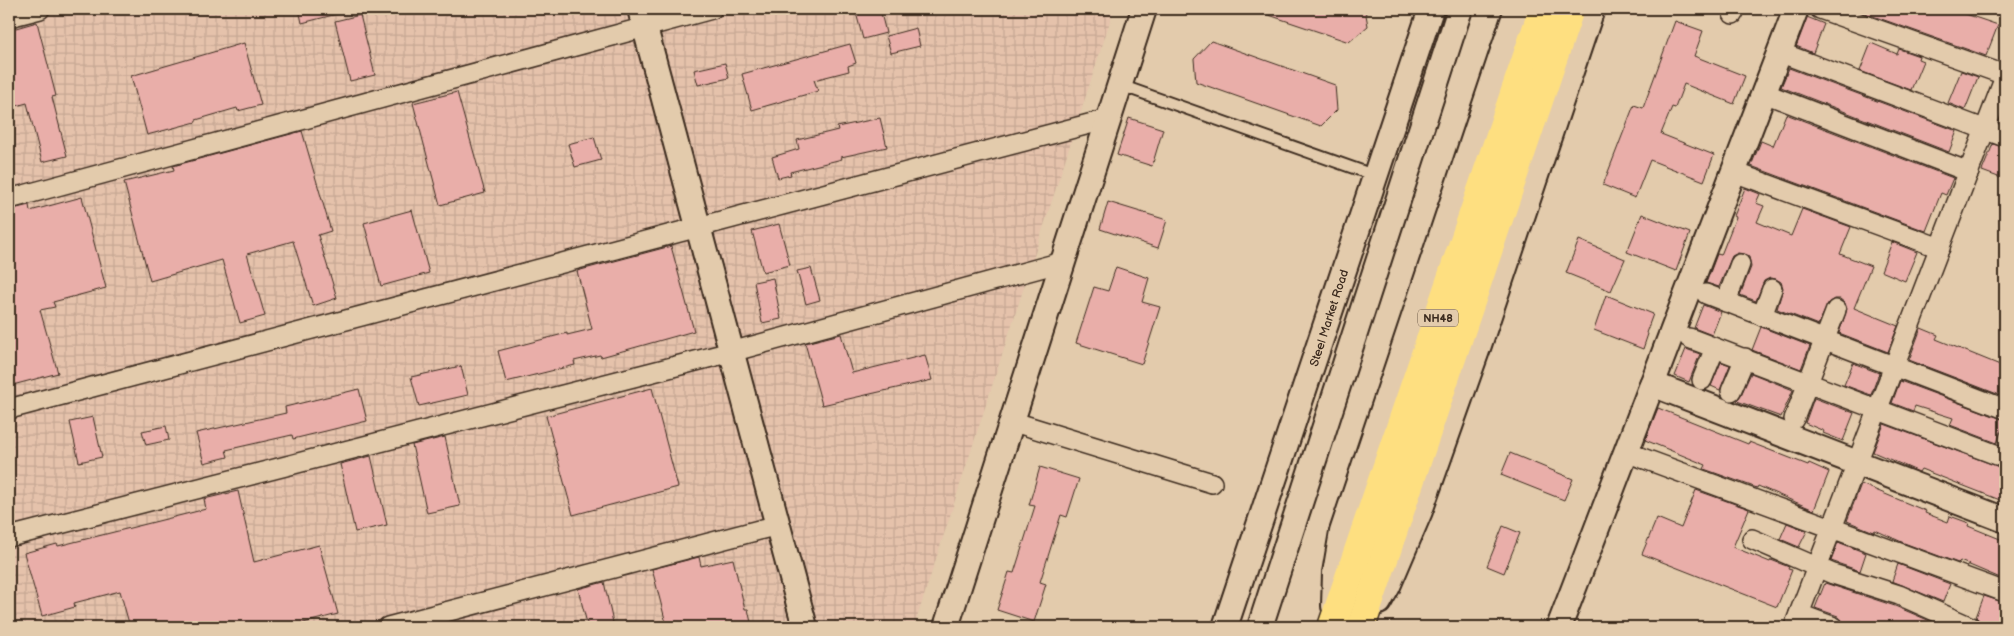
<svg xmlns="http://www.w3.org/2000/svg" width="2014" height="636" font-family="'Balsamiq Sans',sans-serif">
  <defs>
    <pattern id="industrial-grid" width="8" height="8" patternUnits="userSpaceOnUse" patternTransform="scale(1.25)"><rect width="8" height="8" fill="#e5c2ab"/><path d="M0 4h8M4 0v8" fill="none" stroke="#c5a793"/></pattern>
  </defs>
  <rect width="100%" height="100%" fill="#e3cbac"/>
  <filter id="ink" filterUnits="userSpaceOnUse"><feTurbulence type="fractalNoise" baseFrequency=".02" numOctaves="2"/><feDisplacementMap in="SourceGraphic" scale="10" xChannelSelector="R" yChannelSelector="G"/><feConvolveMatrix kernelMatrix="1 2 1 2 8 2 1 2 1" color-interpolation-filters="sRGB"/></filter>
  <g filter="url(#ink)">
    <path fill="url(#industrial-grid)" d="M9 9H1114L914 627H9Z"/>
    <g fill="#e9aea9" stroke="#3b2a1e">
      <path d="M299 9H340L341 13 302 23Z"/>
      <path d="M855 9H880L886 33 863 39Z"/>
      <path d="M1257 9H1365L1368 26 1349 42 1257 11Z"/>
      <path d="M1853 9H1951L1998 25 1986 56Z"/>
      <path d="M360 15 375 75 350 81 335 21Z"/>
      <path d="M1807 17 1824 24 1813 53 1796 46Z"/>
      <path d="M1675 21 1703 31 1694 56 1745 76 1734 104 1684 84 1675 108 1672 107 1661 134 1714 155 1704 181 1650 160 1635 198 1603 185 1634 105 1643 108Z"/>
      <path d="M37 22 56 96 52 97 67 156 42 162 27 103 9 108V30Z"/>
      <path d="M916 28 920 46 891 53 886 36Z"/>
      <path d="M1211 41 1335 85 1337 110 1321 126 1196 82 1194 59Z"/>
      <path d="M244 43 261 105 238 111 237 108 196 120V122L147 135 131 76Z"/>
      <path d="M1871 43 1897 54 1899 49 1919 56 1918 59 1923 61 1911 90 1860 71Z"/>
      <path d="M850 44 856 63 848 66 849 71 814 80 818 91 752 110 742 74Z"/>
      <path d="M725 63 729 78 698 85 694 70Z"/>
      <path d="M1789 68 1957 131 1949 152 1781 87Z"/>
      <path d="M1961 71 1978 77 1965 110 1948 103Z"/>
      <path d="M457 92 485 193 440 205 413 103Z"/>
      <path d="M1786 114 1953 178 1946 195 1941 193 1926 231 1751 166 1761 141 1773 146Z"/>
      <path d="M880 118 887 147 841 157 842 159 790 172 791 175 778 178 772 157 799 149 797 140 838 130 837 127Z"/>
      <path d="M1129 118 1163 129 1152 166 1117 155Z"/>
      <path d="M302 131 331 231 318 235 337 298 313 306 293 241 247 254 265 316 240 323 222 260 150 281 124 182 174 170 173 166Z"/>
      <path d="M594 137 601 160 575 167 568 144Z"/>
      <path d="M1993 144 2005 148V167L2001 178 1982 171Z"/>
      <path d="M1745 188 1760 194 1756 203 1764 206 1757 222 1791 236 1802 209 1851 227 1840 254 1871 266 1854 308 1898 326 1888 352 1839 333 1847 309 1845 303 1840 299H1834L1829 302 1818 325 1777 309 1783 288 1781 282 1776 279 1770 278 1764 281 1756 301 1740 295 1751 267 1749 257 1744 254 1738 253 1732 256 1719 287 1706 283 1717 254 1721 255 1736 217 1734 216Z"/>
      <path d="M82 197 106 288 53 302 55 307 40 310 58 373 9 386V210L29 205 30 211Z"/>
      <path d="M1108 202 1167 220 1158 248 1100 229Z"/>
      <path d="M412 210 429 273 381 286 364 223Z"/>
      <path d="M1642 214 1690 233 1676 271 1627 252Z"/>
      <path d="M779 224 790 265 763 272 752 231Z"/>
      <path d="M1579 240 1625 259 1611 291 1566 273Z"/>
      <path d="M1892 242 1917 252 1905 281 1881 271Z"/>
      <path d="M671 246 694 331 601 357 600 355 574 361 575 365 506 382 498 351 567 333V335L592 329 577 271Z"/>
      <path d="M1116 267 1149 278 1142 302 1160 307 1142 364 1076 343 1094 287 1108 291Z"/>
      <path d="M811 268 820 300 806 304 797 271Z"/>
      <path d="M773 278 781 319 762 323 754 282Z"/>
      <path d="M1606 295 1653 314 1646 333 1648 334 1643 349 1594 330Z"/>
      <path d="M1703 305 1721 312 1712 335 1694 328Z"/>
      <path d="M1761 327 1810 346 1801 369 1752 350Z"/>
      <path d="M1921 328 1938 335 1936 339 2005 367V397L1909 360Z"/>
      <path d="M841 334 852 373 925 355 932 380 822 405 805 343Z"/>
      <path d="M1686 349 1700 354 1689 382 1675 376Z"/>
      <path d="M1721 362 1730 365 1720 390 1711 386Z"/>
      <path d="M1853 363 1879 373 1871 395 1844 385Z"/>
      <path d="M461 366 468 395 419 406 411 377Z"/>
      <path d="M1751 373 1793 390 1781 417 1737 401 1741 395Z"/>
      <path d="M1900 381 2005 420 1997 443 1950 425 1953 418 1915 406 1913 411 1892 403Z"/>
      <path d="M652 388 678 487 573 515 546 416Z"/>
      <path d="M359 389 367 421 293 439 292 435 226 450 228 457 204 463 196 433 286 413 285 407Z"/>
      <path d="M1814 398 1854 413 1843 441 1823 433 1824 431 1805 423Z"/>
      <path d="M1658 408 1748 444 1749 442 1808 465 1809 463 1829 472 1814 510 1758 486 1757 488 1704 469 1706 465 1645 440Z"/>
      <path d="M93 417 102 457 79 462 70 422Z"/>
      <path d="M1884 424 2005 469V502L1921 469 1919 472 1873 452Z"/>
      <path d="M166 426 169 440 146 445 142 431Z"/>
      <path d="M445 437 460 506 427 513 412 445Z"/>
      <path d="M1510 453 1573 479 1564 500 1501 475Z"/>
      <path d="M371 456 387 525 355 532 340 464Z"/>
      <path d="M1040 467 1079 479 1067 517 1061 515 1040 582 1046 584 1034 622 997 610 1009 572 1014 573 1035 506 1029 505Z"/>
      <path d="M1861 484 1926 511 1925 513 1948 522 1950 516 1969 523 1968 526 2005 541V580L1960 561 1958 563 1904 543 1875 530 1874 532 1847 521Z"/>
      <path d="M1696 490 1749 509 1733 547 1770 562 1771 560 1789 567 1788 569 1792 570 1777 607 1642 554 1657 518 1681 528Z"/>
      <path d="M238 491 254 562 319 545 338 614 288 627H130L120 591 74 603 75 607 42 616 24 553 57 544 58 546 206 509 204 499Z"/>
      <path d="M1787 523 1807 531 1799 547 1780 539Z"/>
      <path d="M1503 526 1520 533 1504 573 1487 566Z"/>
      <path d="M1838 542 1866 553 1860 571 1831 561Z"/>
      <path d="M699 557 701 566 733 559 745 609H748L752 627H667L652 569Z"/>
      <path d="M1898 564 1950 584 1943 602 1892 581Z"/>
      <path d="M604 582 614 627H588L578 589Z"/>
      <path d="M1825 583 1895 606 1944 627H1856L1844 623 1838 616 1815 608Z"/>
      <path d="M1984 596 2005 603V627H1982L1980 621 1976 617Z"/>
    </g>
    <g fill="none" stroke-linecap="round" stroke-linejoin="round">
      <g stroke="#3b2a1e" stroke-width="14">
        <path id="service" d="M1120 85 1376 176"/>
      </g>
      <g stroke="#3b2a1e" stroke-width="22">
        <g id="minor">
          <path d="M1820 9 2005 75"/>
          <path d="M1733 14 1735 9"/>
          <path d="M9 17 40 9"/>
          <path d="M1779 52 2005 137"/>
          <path d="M1764 93 1969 172"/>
          <path d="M1734 172 1940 248"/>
          <path d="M9 199 712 9"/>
          <path d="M1706 294 2005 409"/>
          <path d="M1726 302 1740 264"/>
          <path d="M1762 316 1772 289"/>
          <path d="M1689 338 2005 458"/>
          <path d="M1702 380 1715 348"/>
          <path d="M1731 391 1745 358"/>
          <path d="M9 409 1108 119"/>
          <path d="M1794 419 1836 310"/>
          <path d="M1011 421 1212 483"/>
          <path d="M1626 452 2005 592"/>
          <path d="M9 537 731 352 1062 262"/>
          <path d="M1752 539 1833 574 1899 595 1971 627"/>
          <path d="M1799 614 1834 627"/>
          <path d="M388 627 778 525"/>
          <path d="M1794 627 2005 77"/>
        </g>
      </g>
      <g stroke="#3b2a1e" stroke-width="28">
        <g id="tertiary">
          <path d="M640 9 805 627"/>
          <path d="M1652 384 2005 520"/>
          <path d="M1379 602 1388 586 1420 511 1479 345 1592 9"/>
          <path d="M1334 606 1335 573 1342 532 1517 9"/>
          <path d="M946 627 1144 9"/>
          <path d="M1225 627 1431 9"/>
          <path d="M1260 627 1460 9"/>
          <path d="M1559 627 1796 9"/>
        </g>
      </g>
      <g stroke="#3b2a1e" stroke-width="31">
        <g id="trunk">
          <path d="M1332 627 1543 9"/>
          <path d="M1361 627 1570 9"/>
        </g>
      </g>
      <use href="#service" stroke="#e3cbac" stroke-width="10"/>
      <use href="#minor" stroke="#e3cbac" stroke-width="19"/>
      <use href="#tertiary" stroke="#e3cbac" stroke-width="24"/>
      <use href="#trunk" stroke="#fedf80" stroke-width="28"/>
    </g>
  </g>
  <g text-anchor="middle" stroke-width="4.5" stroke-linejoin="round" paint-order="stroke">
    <rect fill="#e3cbac" stroke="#6d5a49" stroke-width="1" x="1418" y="309.5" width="40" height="17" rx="4"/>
    <g font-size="11" font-weight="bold" fill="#3b2a1e">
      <text x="1438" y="322">NH48</text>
    </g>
    <g font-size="12" fill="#3b2a1e" stroke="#e3cbac">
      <text transform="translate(1329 318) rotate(-72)" y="4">Steel Market Road</text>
    </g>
  </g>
  <rect width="2014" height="636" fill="none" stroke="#e3cbac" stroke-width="30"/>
  <rect x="15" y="15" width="1984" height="606" fill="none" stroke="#3b2a1e" stroke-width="2" filter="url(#ink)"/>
</svg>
